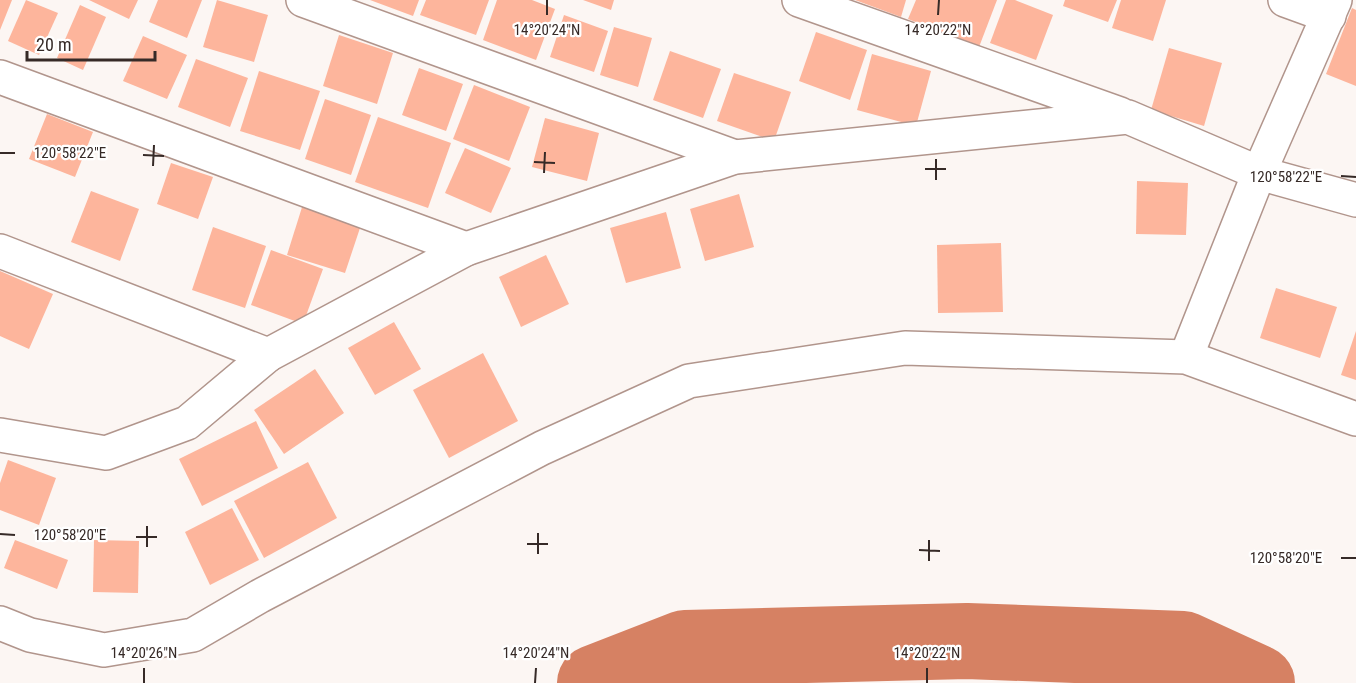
<svg xmlns="http://www.w3.org/2000/svg" width="1356" height="683" font-family="'Roboto Condensed',sans-serif">
  <rect width="100%" height="100%" fill="#fcf6f3"/>
  <g fill="none" stroke-linecap="round" stroke-linejoin="round">
    <path stroke="#d68163" stroke-width="76" d="M595 683 685 648 967 641 1183 649 1257 683"/>
  </g>
  <g fill="#fdb59c">
    <path d="M0 0H12L0 30Z"/>
    <path d="M26 0 58 13 39 55 8 41Z"/>
    <path d="M89 0H138L129 19Z"/>
    <path d="M158 0H202L187 38 149 22Z"/>
    <path d="M217 0 268 15 254 62 203 47Z"/>
    <path d="M370 0H419L413 16Z"/>
    <path d="M426 0H489L476 35 420 15Z"/>
    <path d="M497 0H532L555 9 536 60 483 40Z"/>
    <path d="M583 0H614L611 10Z"/>
    <path d="M855 0H906L901 17Z"/>
    <path d="M916 0H997L979 47 908 19Z"/>
    <path d="M1006 0H1015L1053 15 1036 60 990 43Z"/>
    <path d="M1065 0H1117L1108 22 1063 6Z"/>
    <path d="M1121 0H1166L1153 41 1112 28Z"/>
    <path d="M80 5 106 17 83 70 57 58Z"/>
    <path d="M1352 8 1356 10V86L1326 74Z"/>
    <path d="M564 15 608 31 594 72 550 57Z"/>
    <path d="M614 27 652 38 638 87 600 75Z"/>
    <path d="M816 32 867 50 850 100 799 81Z"/>
    <path d="M339 35 393 53 377 104 323 86Z"/>
    <path d="M143 36 187 55 167 99 123 81Z"/>
    <path d="M1169 48 1222 63 1204 126 1151 110Z"/>
    <path d="M670 51 721 69 703 118 653 100Z"/>
    <path d="M872 54 931 71 916 126 857 110Z"/>
    <path d="M196 59 248 78 230 127 178 107Z"/>
    <path d="M419 68 463 84 446 131 402 115Z"/>
    <path d="M259 71 320 91 300 150 240 131Z"/>
    <path d="M734 73 791 92 774 141 717 121Z"/>
    <path d="M474 85 530 107 509 161 453 139Z"/>
    <path d="M325 99 371 115 351 175 305 159Z"/>
    <path d="M47 114 93 132 75 177 29 159Z"/>
    <path d="M378 117 451 143 428 208 355 182Z"/>
    <path d="M545 118 599 133 587 181 532 167Z"/>
    <path d="M465 148 511 168 491 213 445 193Z"/>
    <path d="M171 163 213 177 198 219 157 204Z"/>
    <path d="M1137 181 1188 183 1186 235 1136 234Z"/>
    <path d="M91 191 139 209 120 261 71 242Z"/>
    <path d="M739 194 754 247 705 261 690 209Z"/>
    <path d="M303 204 362 222 345 273 287 255Z"/>
    <path d="M666 212 681 268 626 283 610 228Z"/>
    <path d="M213 227 266 246 245 308 192 290Z"/>
    <path d="M1001 243 1003 312 938 313 937 245Z"/>
    <path d="M271 250 323 269 303 324 251 305Z"/>
    <path d="M546 255 569 304 521 327 499 277Z"/>
    <path d="M0 271 53 294 29 349 0 336Z"/>
    <path d="M1276 288 1337 307 1320 358 1260 338Z"/>
    <path d="M394 322 421 369 375 395 348 348Z"/>
    <path d="M1356 331V380L1341 375Z"/>
    <path d="M483 353 518 421 449 458 413 390Z"/>
    <path d="M315 369 344 413 284 454 254 410Z"/>
    <path d="M256 421 278 468 202 506 179 459Z"/>
    <path d="M8 460 56 478 39 525 0 510V483Z"/>
    <path d="M308 462 337 518 264 558 234 501Z"/>
    <path d="M232 508 259 560 210 585 185 532Z"/>
    <path d="M15 540 68 560 57 589 4 568Z"/>
    <path d="M94 540 139 541 138 593 93 592Z"/>
  </g>
  <g fill="none" stroke-linecap="round" stroke-linejoin="round">
    <g stroke="#b1958c" stroke-width="36">
      <g id="minor">
        <path d="M303 0 735 157"/>
        <path d="M799 0 1120 114"/>
        <path d="M1285 0 1329 16"/>
        <path d="M0 77 466 249"/>
        <path d="M0 251 268 355"/>
        <path d="M1186 357 1259 173 1335 0"/>
        <path d="M0 435 106 453 187 423 268 355 466 249 735 157 1128 117 1259 173 1356 200"/>
        <path d="M0 623 30 635 104 650 193 635 260 596 542 448 689 381 905 348 1186 357 1356 419"/>
      </g>
    </g>
    <use href="#minor" stroke="#fff" stroke-width="33"/>
  </g>
  <path fill="none" stroke="#362a27" stroke-width="2" d="M547 15V0M938 15 939 0M0 153H15M143 155 164 156M534 162 555 163M153 166 154 145M925 169H946M544 173 545 152M1341 176 1356 177M936 180V159M0 534 15 535M136 537H157M527 544H548M147 547V526M919 550 940 551M538 554V533M1341 558H1356M929 561V540M144 683V668M535 683 536 668M927 683V668"/>
  <g font-size="15" text-anchor="middle" fill="#362a27" stroke="#fff" stroke-width="4.5" stroke-linejoin="round" paint-order="stroke">
    <text x="547" y="35">14°20'24"N</text>
    <text x="938" y="35">14°20'22"N</text>
    <text x="70" y="158">120°58'22"E</text>
    <text x="1286" y="182">120°58'22"E</text>
    <text x="70" y="540">120°58'20"E</text>
    <text x="1286" y="563">120°58'20"E</text>
    <text x="144" y="658">14°20'26"N</text>
    <text x="536" y="658">14°20'24"N</text>
    <text x="927" y="658">14°20'22"N</text>
  </g>
  <path d="M27 51v9h128v-9" fill="none" stroke="#362a27" stroke-width="3"/>
  <text x="36" y="51" font-size="18" fill="#362a27" stroke="#ffffff" stroke-width="4.5" paint-order="stroke">20 m</text>
</svg>
